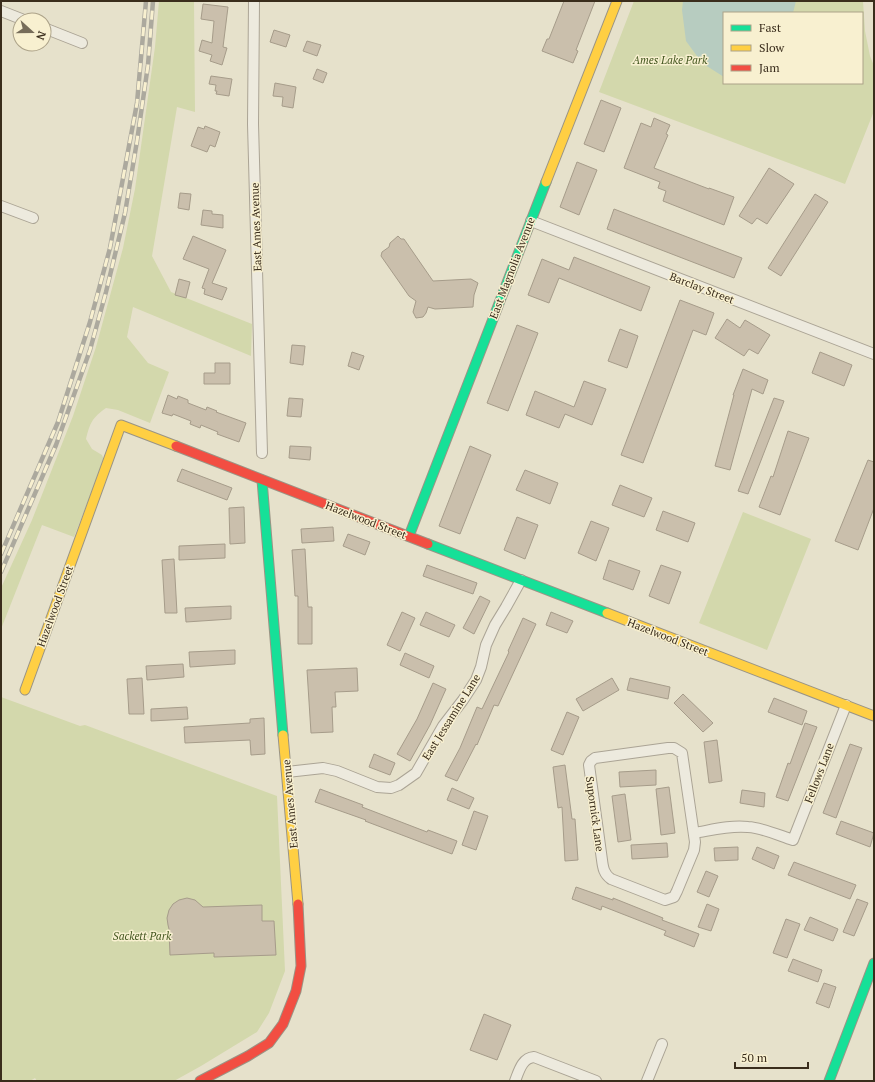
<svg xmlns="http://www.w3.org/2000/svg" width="875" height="1082" font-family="'PT Serif',serif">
  <rect width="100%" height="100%" fill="#e6e1cb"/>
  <g fill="#d3d8ac" fill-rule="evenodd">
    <path d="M159 1H194L195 112 177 107 152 256 171 292 252 324 251 356 133 307 127 337 148 363 169 372 150 423 118 410 106 408C92 418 90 423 86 439L92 449 102 455 104 460 74 537 42 525 1 629V588L32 520 73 416 96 347 123 248 135 189 155 47Z"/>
    <path d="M634 1H863L865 31 870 56 874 66V111L845 184 599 92ZM724 13H862V83H724Z"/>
    <path d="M743 512 811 539 767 650 699 623Z"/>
    <path d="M1 697 80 726 85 725 277 796 285 971 269 1013 257 1032 201 1066 174 1081H37L35 1078 30 1081H1Z"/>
  </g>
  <path fill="#b7ccc0" d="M683 1H796L793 13H724V77L702 63 686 41 682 10Z"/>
  <g fill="#cabfac" stroke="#a69c8a">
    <path d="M564 1H595L576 50 578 51 573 63 542 51 547 39H549Z"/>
    <path d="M203 4 228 7 223 47 227 48 222 65 210 61 212 55 199 51 202 40 212 43 214 21 201 19Z"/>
    <path d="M274 30 290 35 286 47 270 42Z"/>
    <path d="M307 41 321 45 317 56 303 51Z"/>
    <path d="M317 69 327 73 323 83 313 79Z"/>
    <path d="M211 76 232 79 229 96 216 94 217 91H215L216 85 209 84Z"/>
    <path d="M275 83 296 87 293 108 282 106 283 97 273 96Z"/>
    <path d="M601 100 621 108 604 152 584 144Z"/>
    <path d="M654 118 670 125 666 134 668 135 654 168 709 189V188L734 197 724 225 663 201 666 191 658 188 660 182 624 168 641 123 651 127Z"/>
    <path d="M205 126 220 132 215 147 210 145 207 152 191 146 198 127 204 129Z"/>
    <path d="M577 162 597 170 579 215 560 207Z"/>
    <path d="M769 168 794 184 767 224 757 218 752 224 739 216Z"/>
    <path d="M180 193 191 194 189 210 178 208Z"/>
    <path d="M815 194 828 202 781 276 768 268Z"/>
    <path d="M614 209 742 258 734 278 607 229Z"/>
    <path d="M203 210 212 211V214L223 215V228L201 225Z"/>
    <path d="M193 236 226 250 212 283 227 288 222 300 204 294 205 289 202 288 209 269 183 259Z"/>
    <path d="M398 236 401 239H404L433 281 471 279 478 283 474 295 473 307 435 309 428 307 426 313 423 317 416 318 413 312 416 301 409 296 381 256 382 252 389 247 390 243Z"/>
    <path d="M574 257 650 287 641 311 559 278 549 303 528 295 542 259 569 270Z"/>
    <path d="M179 279 190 282 186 298 175 295Z"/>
    <path d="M680 300 714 313 706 335 693 330 643 463 621 455Z"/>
    <path d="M727 319 740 328 745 320 770 335 758 354 749 349 744 356 715 338Z"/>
    <path d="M517 325 538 333 508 411 487 403Z"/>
    <path d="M620 329 638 336 627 368 608 361Z"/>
    <path d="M292 345 305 346 303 365 290 363Z"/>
    <path d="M352 352 364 356 359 370 348 366Z"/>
    <path d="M820 352 852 365 844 386 812 373Z"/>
    <path d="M215 363H230V384H204V373H215Z"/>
    <path d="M743 369 768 380 763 394 752 389 730 470 715 466 734 395H733Z"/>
    <path d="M584 381 606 389 592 425 565 414 559 428 526 415 535 391 574 407Z"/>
    <path d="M168 395 177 399 178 396 188 400V403L206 410 207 407 217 411 216 412 246 423 239 442 217 434 218 432 201 425 200 428 190 424 191 421 173 414 172 416 162 413Z"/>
    <path d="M289 398 303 399 301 417 287 416Z"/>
    <path d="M774 398 784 401 748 494 738 491Z"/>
    <path d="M788 431 809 438 780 515 759 507 771 476 773 477Z"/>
    <path d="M290 446 311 447 310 460 289 458Z"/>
    <path d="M470 446 491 455 460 534 439 526Z"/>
    <path d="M868 460 874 462V508L858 550 835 541Z"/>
    <path d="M182 469 232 488 227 500 177 481Z"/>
    <path d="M525 470 558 483 550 504 516 490Z"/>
    <path d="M620 485 652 498 644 517 612 505Z"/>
    <path d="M244 507 245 543 230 544 229 508Z"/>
    <path d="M663 511 695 523 688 542 656 530Z"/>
    <path d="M517 517 538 525 525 559 504 550Z"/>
    <path d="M591 521 609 528 596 561 578 553Z"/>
    <path d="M333 527 334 541 302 543 301 529Z"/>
    <path d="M348 534 370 542 365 555 343 546Z"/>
    <path d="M225 544V558L179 560V546Z"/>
    <path d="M305 549 308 607H312V644H298V596H295L292 550Z"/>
    <path d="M174 559 177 613H165L162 560Z"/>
    <path d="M609 560 640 571 633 590 603 579Z"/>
    <path d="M427 565 477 583 473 594 423 576Z"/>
    <path d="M661 565 681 572 669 604 649 596Z"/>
    <path d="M480 596 490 601 474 634 463 628Z"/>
    <path d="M231 606V619L186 622 185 608Z"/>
    <path d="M402 612 415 618 400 651 387 645Z"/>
    <path d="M426 612 455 625 449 637 420 625Z"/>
    <path d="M551 612 573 621 567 633 546 625Z"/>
    <path d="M523 618 536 624 498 706 494 705 477 745 476 744 457 781 445 776 460 748 477 707 482 709 509 652 508 651Z"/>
    <path d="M235 650V664L190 667 189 652Z"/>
    <path d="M405 653 434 666 429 678 400 665Z"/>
    <path d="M183 664 184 677 147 680 146 666Z"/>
    <path d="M357 668 358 691 335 692 336 707H332L333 732 311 733 307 670Z"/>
    <path d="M142 678 144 714H129L127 679Z"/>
    <path d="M612 678 619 690 583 711 576 699Z"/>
    <path d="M630 678 670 687 668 699 627 690Z"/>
    <path d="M433 683 446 689 430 725 410 761 397 754 417 719Z"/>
    <path d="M683 694 713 723 703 732 674 703Z"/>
    <path d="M774 698 807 711 802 725 768 712Z"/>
    <path d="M187 707 188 719 151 721V709Z"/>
    <path d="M567 712 579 717 563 755 551 750Z"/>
    <path d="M264 718 265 754 251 755 250 740 185 743 184 727 250 723V719Z"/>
    <path d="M805 723 817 727 788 801 776 797 788 763 790 764Z"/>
    <path d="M717 740 722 781 709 783 704 742Z"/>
    <path d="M850 744 862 748 836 818 823 813Z"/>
    <path d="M374 754 395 763 390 775 369 767Z"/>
    <path d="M565 765 572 819H575L578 860 565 861 562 807 558 808 553 767Z"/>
    <path d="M656 770V785L620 787 619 772Z"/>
    <path d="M669 787 675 833 661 835 656 789Z"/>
    <path d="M452 788 474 798 469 809 447 800Z"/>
    <path d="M320 789 363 805 362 807 427 832 428 830 457 841 452 854 365 821 366 820 315 802Z"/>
    <path d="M742 790 765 793 764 807 740 803Z"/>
    <path d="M625 794 631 840 618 842 612 796Z"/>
    <path d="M474 811 488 816 476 850 462 845Z"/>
    <path d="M841 821 874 833 870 847 836 834Z"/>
    <path d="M667 843 668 857 632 859 631 845Z"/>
    <path d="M738 847V860L715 861 714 848Z"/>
    <path d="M757 847 779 856 774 869 752 859Z"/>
    <path d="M794 862 856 885 850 899 788 875Z"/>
    <path d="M706 871 718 876 709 897 697 892Z"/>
    <path d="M576 887 613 900V898L663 918 662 920 699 934 694 947 664 935 666 931 602 906 601 910 572 899Z"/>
    <path d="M187 898 195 900 203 907 262 905V921H274L276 955 214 957V953L170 955 169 929 168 925 167 918 169 910 173 904 179 900Z"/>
    <path d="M857 899 868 903 854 936 843 932Z"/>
    <path d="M707 904 719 909 711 931 698 927Z"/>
    <path d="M810 917 838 929 833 941 804 930Z"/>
    <path d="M786 919 800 924 787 958 773 953Z"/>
    <path d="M793 959 822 970 818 982 788 971Z"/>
    <path d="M824 983 836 987 829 1008 816 1003Z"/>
    <path d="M484 1014 511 1025 497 1060 470 1050Z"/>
  </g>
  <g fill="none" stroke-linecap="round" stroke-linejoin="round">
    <g stroke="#aba495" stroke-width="12">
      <g id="street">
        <path d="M254 1 253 124 262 453"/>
        <path d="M1 11 24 20"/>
        <path d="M44 28 82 43"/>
        <path d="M1 206 33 218"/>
        <path d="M531 221 874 354"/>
        <path d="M668 748H674L682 753 695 842 694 850 677 891 674 897 665 900 611 879C604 874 603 868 602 860L589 765 591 761 595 758Z"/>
        <path d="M287 772 323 768 337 771 377 787 391 788 399 785 416 773 443 726 463 700 476 680 481 667 486 645 495 625 506 607 521 580"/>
        <path d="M694 833C712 830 730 825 748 827 763 828 778 835 793 840L846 705"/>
        <path d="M515 1081C519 1071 522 1058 534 1057L596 1081"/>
        <path d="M647 1081 662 1044"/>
      </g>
    </g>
    <g stroke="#9a9485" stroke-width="11">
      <g id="fast">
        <path d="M262 480 283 735"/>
        <path d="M409 536 546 182"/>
        <path d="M428 544 607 613"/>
        <path d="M829 1081 874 963"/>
      </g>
    </g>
    <g stroke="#9a9485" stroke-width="11">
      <g id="slow">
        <path d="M546 182 617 1"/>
        <path d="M607 613 874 716"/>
        <path d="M25 690 121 425 176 446"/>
        <path d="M283 735 298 904"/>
      </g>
    </g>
    <g stroke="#9a9485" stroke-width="11">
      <g id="jam">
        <path d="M176 446 428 544"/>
        <path d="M200 1081 248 1056 269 1043 283 1024 296 991 301 966 298 904"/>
      </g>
    </g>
    <use href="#street" stroke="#edeade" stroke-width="10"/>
    <use href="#fast" stroke="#16e098" stroke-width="9"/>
    <use href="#slow" stroke="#ffcf43" stroke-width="9"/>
    <use href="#jam" stroke="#f24e42" stroke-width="9"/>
    <g stroke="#aca99e" stroke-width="4.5">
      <g id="rail">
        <path d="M1 554 58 422 90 322 110 248 137 103 146 1"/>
        <path d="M1 572 56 445 90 350 106 292 125 213 137 141 148 65 153 1"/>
      </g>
    </g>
    <use href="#rail" stroke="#f8f0d0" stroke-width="3" stroke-dasharray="9" stroke-linecap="butt"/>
  </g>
  <g text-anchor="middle" stroke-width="3" stroke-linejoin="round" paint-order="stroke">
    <g font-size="11" font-style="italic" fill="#455821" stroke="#f8f0d0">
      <text x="670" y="64">Ames Lake Park</text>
      <text x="142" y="940">Sackett Park</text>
    </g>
    <g font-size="11" fill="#3a2d1c" stroke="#f8f0d0">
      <text transform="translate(256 227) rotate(-92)" y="4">East Ames Avenue</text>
      <text transform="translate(512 268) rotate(-69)" y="4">East Magnolia Avenue</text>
      <text transform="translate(702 288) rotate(21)" y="4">Barclay Street</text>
      <text transform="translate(366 520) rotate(21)" y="4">Hazelwood Street</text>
      <text transform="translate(55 606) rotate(-70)" y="4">Hazelwood Street</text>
      <text transform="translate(668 637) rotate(21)" y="4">Hazelwood Street</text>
      <text transform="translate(451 717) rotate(-58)" y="4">East Jessamine Lane</text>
      <text transform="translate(819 773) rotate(-69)" y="4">Fellows Lane</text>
      <text transform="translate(290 804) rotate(-95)" y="4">East Ames Avenue</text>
      <text transform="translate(595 814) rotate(82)" y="4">Supornick Lane</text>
    </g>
  </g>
  <rect width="875" height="1082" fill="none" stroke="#3a2d1c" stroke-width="4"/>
  <rect x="723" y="12" width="140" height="72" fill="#f8f0d0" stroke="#aca288"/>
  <rect x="731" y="25" width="20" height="6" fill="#16e098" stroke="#aca288"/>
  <text x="759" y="32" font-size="12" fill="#3a2d1c">Fast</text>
  <rect x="731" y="45" width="20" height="6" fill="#ffcf43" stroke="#aca288"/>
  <text x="759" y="52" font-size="12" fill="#3a2d1c">Slow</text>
  <rect x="731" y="65" width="20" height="6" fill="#f24e42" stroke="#aca288"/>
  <text x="759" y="72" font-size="12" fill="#3a2d1c">Jam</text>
  <g transform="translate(32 32) rotate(111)"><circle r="19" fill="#f8f0d0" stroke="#aca288"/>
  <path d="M0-3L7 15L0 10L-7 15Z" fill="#766c59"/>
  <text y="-6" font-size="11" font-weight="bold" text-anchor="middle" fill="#3a2d1c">N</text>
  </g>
  <path d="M735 1062v6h73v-6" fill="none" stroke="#3a2d1c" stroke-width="2"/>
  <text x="741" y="1062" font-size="12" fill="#3a2d1c" stroke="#f8f0d0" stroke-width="3" paint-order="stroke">50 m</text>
</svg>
